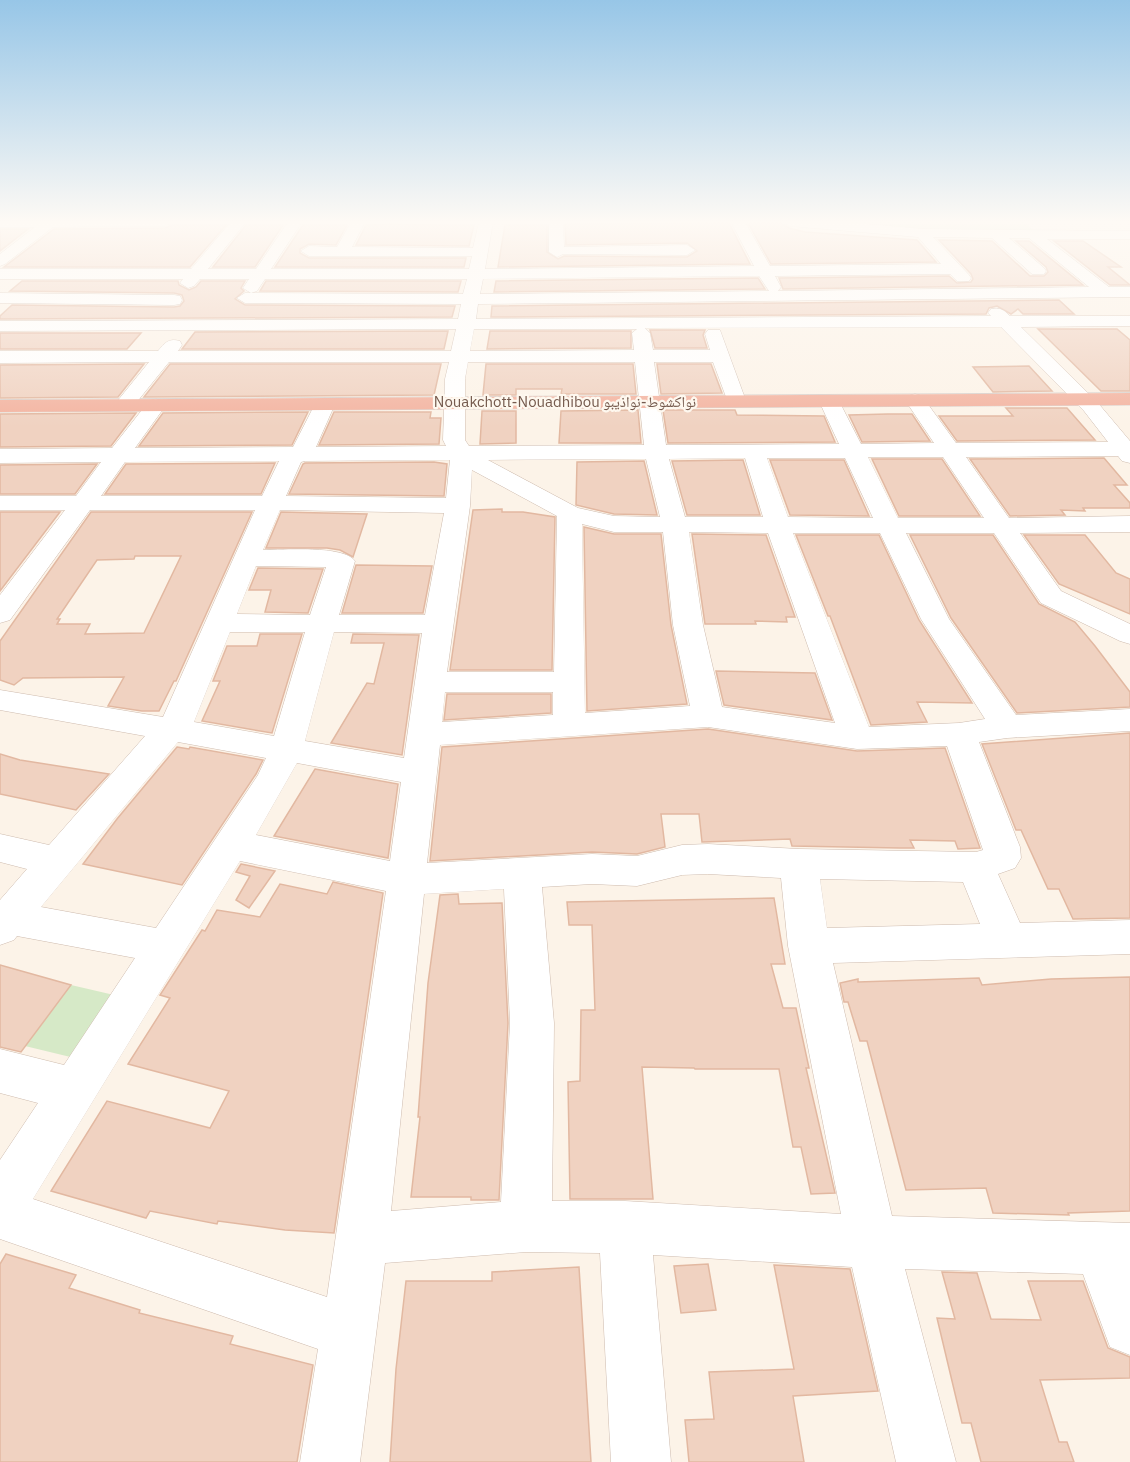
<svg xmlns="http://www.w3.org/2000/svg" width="1130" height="1462" font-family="'IBM Plex Sans','Noto Naskh Arabic',sans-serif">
  <rect width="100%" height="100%" fill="#fcf3e8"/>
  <g fill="#d6e9c7">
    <path d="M798 222H1026L1035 233 914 232Z"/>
    <path d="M71 985 127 998 87 1061 25 1046Z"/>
  </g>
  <g fill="#f0d2c1" stroke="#e2b8a1" stroke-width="1.5" fill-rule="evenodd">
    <path d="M729 223 750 264 498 267 505 225H547V252L558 259 564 256 687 257 697 251 687 243 566 245 565 224Z"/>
    <path d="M748 223H781L789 228 805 232 917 240 936 262 771 264Z"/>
    <path d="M390 224 442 225H474L469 246 356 245 366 225Z"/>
    <path d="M172 225H226L190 267H4L54 229 165 228Z"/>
    <path d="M246 225H283L255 267H213Z"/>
    <path d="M303 225H347L336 245 309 244 300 249V253L309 258H466L464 267H275Z"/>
    <path d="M0 229H28L0 251Z"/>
    <path d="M939 240 992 241 1030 276H1044L1048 272 1046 267 1016 241H1029L1083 285 783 289 779 278 949 276 957 283 971 282 973 279 971 274Z"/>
    <path d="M1054 241H1083L1121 267H1108L1130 285H1110Z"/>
    <path d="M758 278 765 289 494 292 496 281Z"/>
    <path d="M22 281H178L179 285 189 290 196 287 201 281H245L241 288 244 291 235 299 245 305 455 306 452 317 0 319V316L12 305 174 307 180 306 184 301 182 295 174 293 10 291Z"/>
    <path d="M266 281H461L458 292 260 291Z"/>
    <path d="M1059 300 1074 314H1023L1018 309 1011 314 997 306 989 308 986 314 491 317 492 306Z"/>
    <path d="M1038 329H1117L1130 340V391H1101Z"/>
    <path d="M650 330H705L703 335 707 348H655Z"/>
    <path d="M448 331 444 349H182L195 332Z"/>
    <path d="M490 331H631V348L487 349Z"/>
    <path d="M0 333H141L127 349H0Z"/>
    <path d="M144 364 118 397 0 398V365Z"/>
    <path d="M170 364H441L434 395 144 397Z"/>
    <path d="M486 364H633L636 394H561L562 389H516V395H483Z"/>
    <path d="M657 364H711L722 393 661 394Z"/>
    <path d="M1029 366 1052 391 993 392 973 367Z"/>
    <path d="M1006 408H1067L1095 440 957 441 939 416H1013Z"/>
    <path d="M638 410 641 443H559L561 411Z"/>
    <path d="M663 410H735L737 415 824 416 835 442 668 443Z"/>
    <path d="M482 411H516V443L480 444Z"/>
    <path d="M308 412 292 445 139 446 163 413Z"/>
    <path d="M334 412H431L430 418H441L439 444 319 445Z"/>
    <path d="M136 413 111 446 0 447V414Z"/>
    <path d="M888 414H912L930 441 862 442 849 415Z"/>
    <path d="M1104 458 1127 485H1114L1130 503V508H1083L1085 511 1061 510 1065 515 1010 516 970 459Z"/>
    <path d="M872 459H942L980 516H899Z"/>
    <path d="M743 460 760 515H687L672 461Z"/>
    <path d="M770 460H844L869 516 790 515Z"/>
    <path d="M644 461 657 515 614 514 576 505 577 462Z"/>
    <path d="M434 462 447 464 444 496 289 494 303 464 305 463Z"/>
    <path d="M275 463 261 494H105L126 464Z"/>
    <path d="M97 464 75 494H0V465Z"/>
    <path d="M502 509V512H523L555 517 552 670H450L473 510Z"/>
    <path d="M0 512H60L0 591Z"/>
    <path d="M91 512H252L176 681H174L159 711H142L108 706 124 677 23 678 14 685 0 680V641ZM135 556H181L144 633 85 634 90 624H57L60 619H57L97 560 134 559Z"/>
    <path d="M281 512 367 514 353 557 340 550 327 548H266Z"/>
    <path d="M584 527 614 534H661L671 625 687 704 587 711Z"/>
    <path d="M692 534 766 535 795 617H786L787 622 755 621 756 624H705Z"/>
    <path d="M796 535H879L919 620 972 703 917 702 927 722 871 725 830 616H828Z"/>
    <path d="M910 535H993L1039 604 1075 622 1095 646 1130 692V707L1017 713 951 618Z"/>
    <path d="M1024 535H1085L1116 573 1130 579V614L1059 584Z"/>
    <path d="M356 565 432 566 423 613H342Z"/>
    <path d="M258 568 323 569 308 613 265 612 271 590H249Z"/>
    <path d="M260 634H302L272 733 202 721 220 681H213L227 646H257Z"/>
    <path d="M353 634 419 635 402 755 331 743 367 683 374 684 384 643H351Z"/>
    <path d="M716 671 815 673 832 720 724 705Z"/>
    <path d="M447 694H551V713L444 720Z"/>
    <path d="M708 729 857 751 945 748 980 848 958 849 955 841 910 840 914 848H900L792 846 790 839 702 842 699 814H661L665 847 637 854 592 852 430 861 442 747Z"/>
    <path d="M1130 733V918L1073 919 1059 889H1048L1021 830H1016L982 744Z"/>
    <path d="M177 747 189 749 190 747 263 760 256 774 182 885 83 864 117 819Z"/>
    <path d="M0 754 20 760 109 774 76 810 0 794Z"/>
    <path d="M315 769 398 784 388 858 274 836Z"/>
    <path d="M241 864 275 871 249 908 236 900 250 876 236 872Z"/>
    <path d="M333 882 383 893 334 1233 285 1230 218 1221 217 1224 150 1211 146 1218 51 1191 107 1101 210 1128 229 1091 128 1064 170 998 160 995 202 930 205 931 217 910 260 917 280 884 327 894Z"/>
    <path d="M458 894 459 904 502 903 508 1023 499 1200H471V1197H411L420 1117H418L428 983 440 895Z"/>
    <path d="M774 898 785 964H771L783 1008H796L809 1068H806L835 1193 811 1194 801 1147H793L779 1069H695L694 1068 642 1067 653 1199H570L568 1082 580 1081 581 1010H595L592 925H569L567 902Z"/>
    <path d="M0 965 71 985 21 1052 0 1047Z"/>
    <path d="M1130 977V1211L1068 1213 1069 1215 993 1213 986 1188 906 1190 867 1041H860L848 1002H844L840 983 858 979V982L979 978 982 985 1051 979Z"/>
    <path d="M6 1254 76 1275 69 1288 140 1310 139 1313 233 1336 230 1344 313 1365 297 1462H0V1264Z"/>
    <path d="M708 1264 716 1310 681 1313 674 1266Z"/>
    <path d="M774 1265 850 1269 878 1391 793 1396 804 1462H689L685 1420 714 1419 709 1372 794 1369Z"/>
    <path d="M579 1267 591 1462H390L396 1369 406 1281H492V1272Z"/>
    <path d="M942 1272 977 1273 991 1319 1041 1320 1028 1281H1083L1108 1348 1130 1357V1378L1040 1380 1059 1442H1067L1074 1462H981L971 1423H962L937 1318 955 1319Z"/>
  </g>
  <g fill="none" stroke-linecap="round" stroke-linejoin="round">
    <g stroke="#cebbae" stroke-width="1">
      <g id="minor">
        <path d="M0 222H172L165 226 53 227 5 264 0 266V254L35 227H0Z"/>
        <path d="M231 222H246L208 269H256L288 222H302L271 269H469L472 256H309L301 251 309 246 337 247 351 222H365L352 247 473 248 479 222H493L485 269 754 266 731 222H745L770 266 941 264 918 237 790 226 783 222H844L923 229 1130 231V239H1047L1109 287H1130V297L478 304 476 319 991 316 988 313 991 309C1000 307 1004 310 1010 316H1130V326L1021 327 1098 403 1130 441V463L1122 461 1118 456 966 457 1009 518 1130 516V532L1020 533 1061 591 1130 624V644L1120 641 1041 603 994 533H906L949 619 1016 715 1130 709V731L1007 738 979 742 1020 847 1021 858 1015 868 998 874 1020 923 1130 920V954L833 963 892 1216 1130 1223V1355L1110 1347 1083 1274 905 1269 956 1462H896L852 1267 653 1255 671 1462H611L600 1253 526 1252 385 1263 360 1462H300L318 1349 0 1239V1160L38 1103 0 1093V1049L64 1065 135 958 17 936 14 940 0 945V900L27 869 0 862V834L49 845 145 736 0 710V690L163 717 255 510H90L10 620 0 623V595L65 510H0V496H76L101 462 0 463V449L112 448 149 401 156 399 163 401 166 405 135 448 293 447 315 404 318 400 325 398 332 400 335 404 316 447 446 446 443 440 445 379 449 362H169L132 408 125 410 118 408 115 404 149 362 0 363V351H158C165 343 168 338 180 341L182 345 178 351H451L456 329 0 331V321L458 319 461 304 245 303 237 298 245 293 463 294 467 279H265L257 291 251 293 243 288 249 279H200L194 286 188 288 180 283 183 279H0V269H191ZM933 237 992 238 1032 274H1044L1046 271 1044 268 1009 238H1029L1089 287 778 291 781 287 775 276 950 274 957 281H969L971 278 969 275ZM759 276 769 291 480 294 483 279ZM1001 327 1084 411 1108 442 956 443 922 396 915 394 908 396 905 400 934 443 861 444 839 401 836 397 829 395 822 397 819 401 839 444 666 445 654 362H713L729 405 736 407 743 405 746 401 720 330H708L705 334 710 350H653L650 333 645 328ZM474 329H637L632 333 634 350 470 351ZM468 362H635L644 445 469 446 465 440V379ZM868 457H943L984 518H898ZM745 458 763 517H685L669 459ZM767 458H845L873 518 788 517ZM646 459 660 517 614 516 578 508 488 460ZM450 460 446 498 286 496 301 462 305 461ZM279 461 262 496H101L125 462ZM472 470 557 516 554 672H447L470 506ZM280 510 444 513 425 615H339L355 561C344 545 283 550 263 550ZM582 524 614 532H663L673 625 690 706 585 713ZM689 532 768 533 835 723 722 707 703 625ZM793 533H880L921 619 985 719 959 723 869 727ZM256 566 326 567 310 615 237 614ZM230 632H305L274 736 194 722ZM334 632 422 633 404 758 305 741ZM445 692H553V715L442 722ZM708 727 857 749 947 746 983 850 976 852 799 849 708 844 682 845 637 856 592 854 427 863 440 745ZM178 742 266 758 258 775 156 928 41 907ZM297 763 401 782 390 861 256 835ZM240 861 386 891 327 1297 33 1199ZM708 874 781 878 788 946 841 1214 625 1201H552L554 1023 542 887 592 884 637 886 682 875ZM820 879 963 882 980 924 827 928ZM504 889 510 1023 501 1202 391 1211 424 894Z"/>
        <path d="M549 222H563L564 247 687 245 695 250 687 255 563 254 557 257 549 252Z"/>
        <path d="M0 293 174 295 180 296 182 300 180 304 174 305 0 303Z"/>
      </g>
    </g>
    <g stroke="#d8d1cd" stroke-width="1">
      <path id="highway" d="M1130 393V405L0 412V400Z"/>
    </g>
    <use href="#minor" fill="#fff" fill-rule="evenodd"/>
    <use href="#highway" fill="#f3b4a1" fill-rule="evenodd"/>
  </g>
  <linearGradient id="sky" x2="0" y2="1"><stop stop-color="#97c6e7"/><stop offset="0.52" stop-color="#fefaf5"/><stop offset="1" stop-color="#fefaf5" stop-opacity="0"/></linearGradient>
  <rect width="1130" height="427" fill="url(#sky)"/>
  <g text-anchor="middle" stroke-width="4.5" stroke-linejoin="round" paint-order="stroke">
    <g font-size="15" fill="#755a4d" stroke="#fef8ef">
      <text x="565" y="407">Nouakchott-Nouadhibou نواكشوط-نواذيبو</text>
    </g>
  </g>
</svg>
